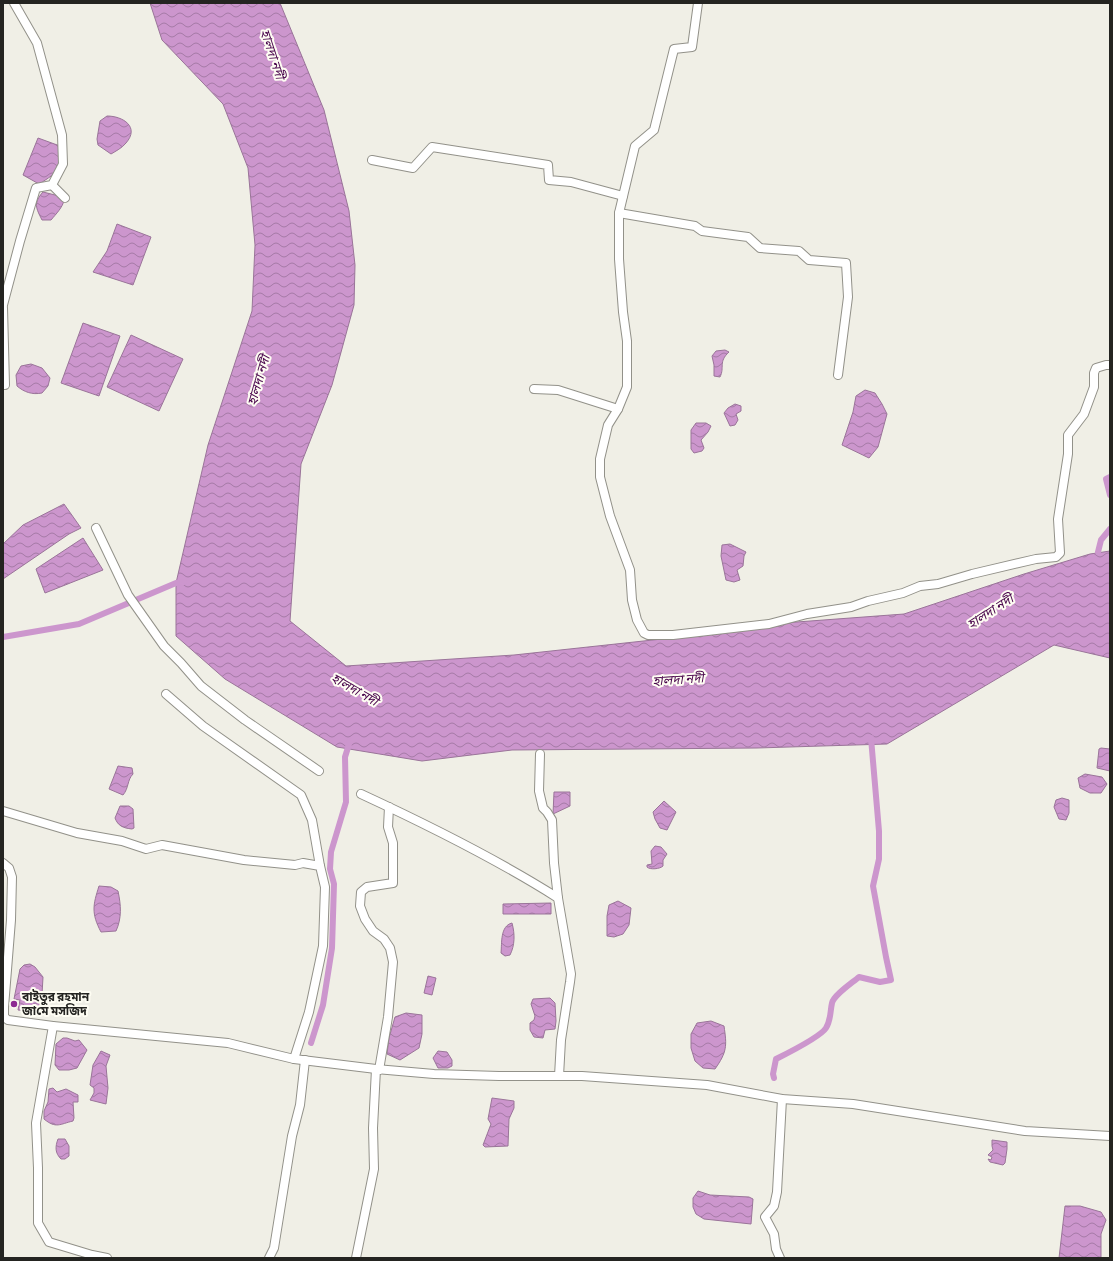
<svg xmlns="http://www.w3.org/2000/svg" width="1113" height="1261" font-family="Bitter,'Noto Sans Bengali',serif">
  <defs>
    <pattern id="water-waves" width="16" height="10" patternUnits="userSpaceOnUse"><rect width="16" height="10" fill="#cc96cd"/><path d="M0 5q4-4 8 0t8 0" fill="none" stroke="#a57aa6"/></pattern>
  </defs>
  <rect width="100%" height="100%" fill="#f0efe6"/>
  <g fill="url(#water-waves)" stroke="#9a7499">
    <path d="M150 3H280L324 110 349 211 355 265 354 305 332 385 301 464 290 621 346 666 514 655 699 635 770 624 904 614 1024 574 1090 554 1110 551V658L1054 645 887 744 757 748 512 750 422 761 337 747 225 679 176 636V583L208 445 252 311 255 245 248 168 223 104 162 40Z"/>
    <path d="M107 116C123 116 140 127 126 143 122 148 116 151 111 154L98 145 97 139 100 121Z"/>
    <path d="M38 138 60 146C59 171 60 171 39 184L23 175Z"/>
    <path d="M43 192 59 196 64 200C63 207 56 214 51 220H42C36 208 33 203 43 192Z"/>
    <path d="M117 224 151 237 133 285 93 272 107 251Z"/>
    <path d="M83 323 120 336 99 396 61 383Z"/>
    <path d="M131 335 183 359 159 411 107 387Z"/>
    <path d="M725 350 729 352C718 362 725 367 720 377L714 376V365L712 356 716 351Z"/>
    <path d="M31 364 42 368 50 378 48 386 42 393C32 395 24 392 17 386L16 375 21 366Z"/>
    <path d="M865 390 875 393 882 404 887 414 878 447 869 458 842 445 853 412 856 396Z"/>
    <path d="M735 404 741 406V411L736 414 738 420 735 425 730 426 724 413 728 408Z"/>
    <path d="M696 423H706L711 426 708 432 701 440 704 448 702 451 694 453 691 449V430Z"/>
    <path d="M64 504 81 528 69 534 3 579V544L23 525Z"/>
    <path d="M83 538 103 570 45 593 36 569Z"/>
    <path d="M730 544 746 552 744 556 743 566 737 570 740 580 734 582 726 580 721 556 722 545Z"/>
    <path d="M1101 748 1110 749V771L1097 768 1099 749Z"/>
    <path d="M118 766 132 768 133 774C127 780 129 788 123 795L109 789Z"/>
    <path d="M1085 774 1102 777 1107 784 1101 793H1090L1080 788 1078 778Z"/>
    <path d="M554 792H570V806L553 814Z"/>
    <path d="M1062 798 1069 800V813L1066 820 1059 819 1054 807 1056 800Z"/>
    <path d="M664 801 676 812 667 830 660 828 655 819 653 812Z"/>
    <path d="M120 806H129L133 809 134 828 132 829C123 828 118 826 115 818Z"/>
    <path d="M655 846 661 847 667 854 663 860V866C660 869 650 870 647 867V865L652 864 651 851Z"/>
    <path d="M99 886 111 887 118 891C121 905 122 918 116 931L101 932C91 913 93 905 99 886Z"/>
    <path d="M618 901 631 908 629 925 623 934 614 937 607 936V916L609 905Z"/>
    <path d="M551 903V914H503V904Z"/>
    <path d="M512 923C515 934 515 945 510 955L505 956 501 953C502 943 500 926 512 923Z"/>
    <path d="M30 964 35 967 43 977 41 1012 18 1010 20 1000 14 999 20 969 24 965Z"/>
    <path d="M428 976 436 978 432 995 424 993Z"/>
    <path d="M550 998 555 1003 556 1021 555 1029 545 1030 543 1038 534 1037 530 1030V1023L534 1020 535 1016 531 1004 533 999Z"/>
    <path d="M406 1013 422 1015V1034L419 1048 400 1060 387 1054 389 1038 395 1017Z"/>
    <path d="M711 1021 724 1026C727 1046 727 1052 715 1069L703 1068 695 1061 691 1048V1034L697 1023Z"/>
    <path d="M63 1038H67L75 1041 79 1040 87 1050 77 1068 69 1070H59L55 1065 56 1044Z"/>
    <path d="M101 1051 110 1055 106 1066 108 1088 106 1104 90 1100 94 1093V1088L90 1085 93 1065Z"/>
    <path d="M438 1051 447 1052 452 1060V1066L448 1068H438L433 1058Z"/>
    <path d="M53 1088 57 1092 66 1089 78 1095V1102H73L74 1118 73 1121C60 1124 56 1129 44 1119V1111L48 1102 49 1089Z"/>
    <path d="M492 1098 514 1101V1108L509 1119 508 1146 485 1147 483 1145 491 1124 488 1119Z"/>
    <path d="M58 1139H65L69 1146V1156L65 1159H61C55 1153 55 1147 58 1139Z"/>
    <path d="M992 1140 1007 1142V1149L1005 1163 1003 1165 990 1162 988 1159 991 1160 992 1157 988 1155 993 1150 992 1146Z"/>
    <path d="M698 1191 710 1195 749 1197 753 1199 751 1224 704 1219 696 1214 693 1207V1198Z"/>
    <path d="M1065 1206H1080L1101 1212 1106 1220 1101 1234V1258H1059Z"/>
  </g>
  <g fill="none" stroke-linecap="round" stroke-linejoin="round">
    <g stroke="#cc96cd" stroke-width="6">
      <path d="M1110 477 1106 479 1110 495"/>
      <path d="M1098 552 1101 540 1110 529"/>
      <path d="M3 637 79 624 176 583 184 582"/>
      <path d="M311 1043 323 1005 332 948 334 884 330 869 331 852 346 802 345 757 350 741"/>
      <path d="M774 1078 773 1074 776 1059C786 1054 821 1036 826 1028 831 1020 830 1012 832 1003 834 995 852 983 859 977L880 982 891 980 886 957 873 886 879 859V831L871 738"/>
    </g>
    <g stroke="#929189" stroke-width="10">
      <g id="minor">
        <path d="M698 3 692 47 674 49 654 130 635 146 619 213V259L623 312 627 341V387L618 409 608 425 600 459V477L610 516 630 570 632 600 637 620 644 633 648 635H673L769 624 807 614 851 607 868 601 903 593 920 586 938 584 972 574 1036 559 1056 557 1060 553 1058 519 1068 454V435L1084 414 1094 387V373L1096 368 1106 365H1110"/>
        <path d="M372 160 413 168 432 147 548 165 549 180 571 182 623 196"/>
        <path d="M52 185 65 198"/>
        <path d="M619 213 695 226 702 231 748 237 760 248 799 251 809 260 846 263 848 297 838 375"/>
        <path d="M3 305 20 241 36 188 52 185 63 164 62 135 37 43 14 3"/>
        <path d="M3 308 5 385H3"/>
        <path d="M534 389 558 390 618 409"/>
        <path d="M96 528 128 595 164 646 181 663 201 686 245 720 319 771"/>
        <path d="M166 694 203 726 301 795 312 820 320 866"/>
        <path d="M540 754 539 791 543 808 547 812 552 820 554 863 558 898"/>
        <path d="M361 794C428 825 495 858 558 898L571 974 570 982 561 1040 559 1076"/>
        <path d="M3 811 77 833 122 841 146 849 162 845 244 860 295 865 303 863 320 866 325 887 323 946 309 1012 294 1059"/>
        <path d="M3 863 9 868 12 877 11 920 4 1007V1017L8 1020 53 1026 228 1043 294 1059 376 1069 434 1074 499 1076H582L707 1085 782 1099 853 1104 1025 1131 1110 1136"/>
        <path d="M53 1026 36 1123 38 1168V1223L49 1242 92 1255 107 1258"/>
        <path d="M379 1070 388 1017 393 962 390 948 384 939 373 931 365 919 360 906 361 892 367 887 393 883V843L388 827 389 807"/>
        <path d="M269 1258 274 1248 292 1136 300 1105 305 1060"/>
        <path d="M356 1258 374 1169 373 1128 376 1069"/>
        <path d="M780 1258 776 1249 774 1234 765 1217 774 1206 777 1192 782 1099"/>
      </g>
    </g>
    <use href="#minor" stroke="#fff" stroke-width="8"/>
  </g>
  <circle fill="#8d2a92" stroke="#fefdf3" stroke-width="1.5" cx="14" cy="1004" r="4"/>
  <g text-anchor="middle" stroke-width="4" stroke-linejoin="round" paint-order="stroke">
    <g font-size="12" font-weight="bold" fill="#242421" stroke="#fefdf3" text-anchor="start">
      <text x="22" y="1001">বাইতুর রহমান<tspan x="22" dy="14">জা‌মে মস‌জিদ</tspan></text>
    </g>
    <g font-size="13" font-style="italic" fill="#47034a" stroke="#fefdf3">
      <text transform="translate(273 54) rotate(72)" y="5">হালদা নদী</text>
      <text transform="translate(258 380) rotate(-74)" y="5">হালদা নদী</text>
      <text transform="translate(990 611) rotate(-33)" y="5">হালদা নদী</text>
      <text transform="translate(678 679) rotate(-4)" y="5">হালদা নদী</text>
      <text transform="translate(355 689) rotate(30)" y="5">হালদা নদী</text>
    </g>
  </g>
  <rect width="1113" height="1261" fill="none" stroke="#242421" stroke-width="8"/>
</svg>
